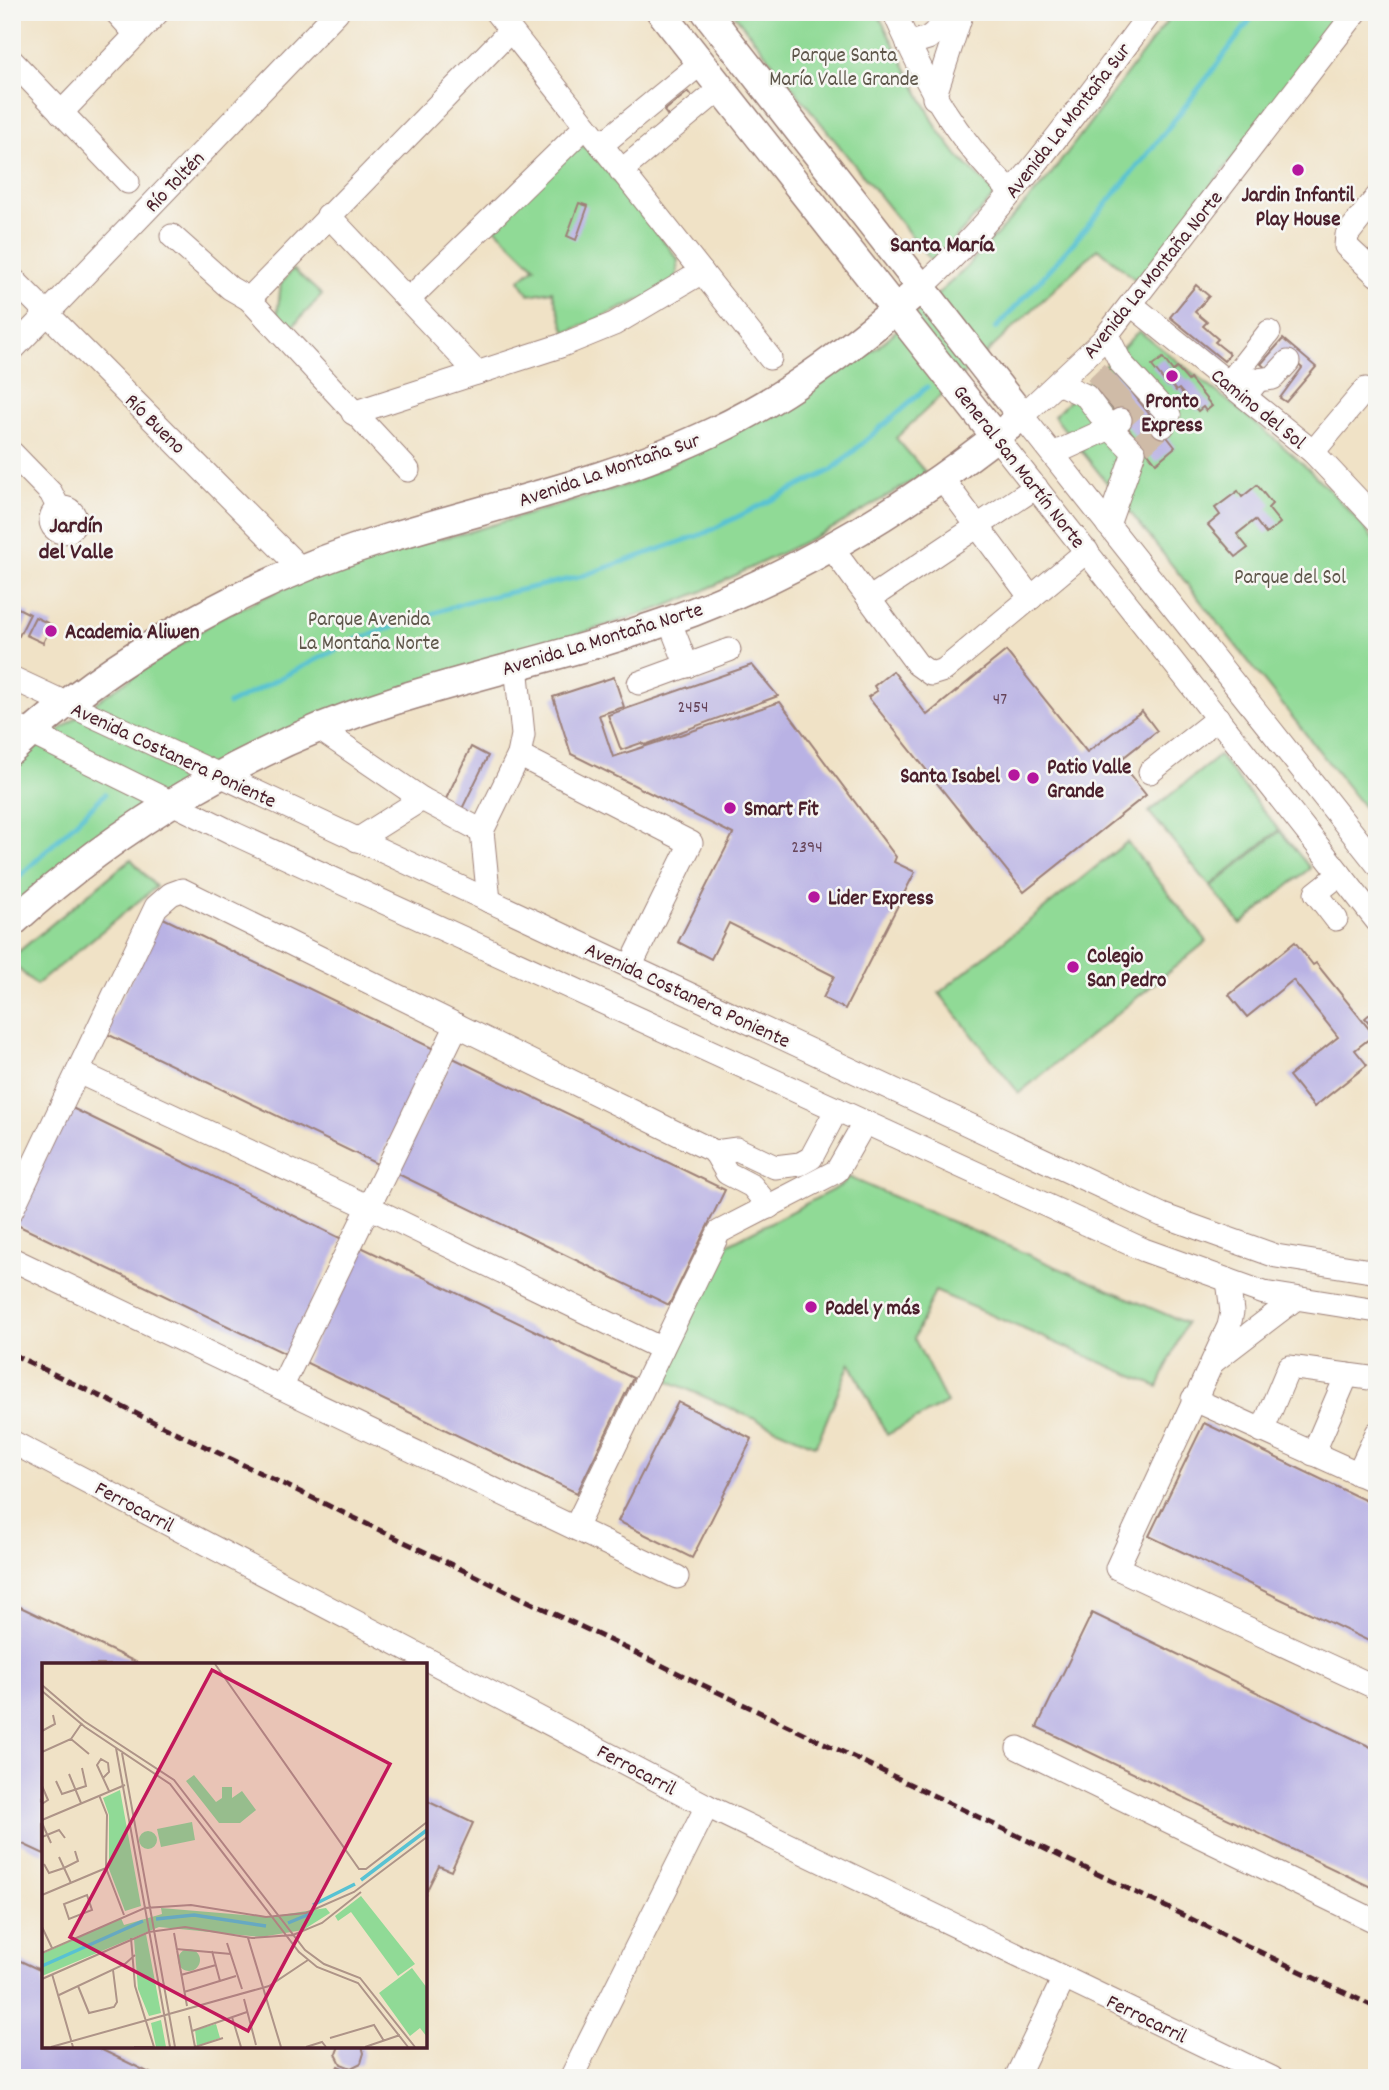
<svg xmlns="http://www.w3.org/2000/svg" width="1389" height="2090" font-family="Dekko,sans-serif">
  <rect width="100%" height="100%" fill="#f6f6f2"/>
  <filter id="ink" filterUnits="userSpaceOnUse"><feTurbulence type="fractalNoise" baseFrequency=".0143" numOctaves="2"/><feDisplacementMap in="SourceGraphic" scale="14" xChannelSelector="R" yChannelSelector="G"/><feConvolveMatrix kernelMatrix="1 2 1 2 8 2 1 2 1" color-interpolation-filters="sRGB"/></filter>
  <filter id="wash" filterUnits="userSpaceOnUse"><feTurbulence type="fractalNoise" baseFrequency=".00686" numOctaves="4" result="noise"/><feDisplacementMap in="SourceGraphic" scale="28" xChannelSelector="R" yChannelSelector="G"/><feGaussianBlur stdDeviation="1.57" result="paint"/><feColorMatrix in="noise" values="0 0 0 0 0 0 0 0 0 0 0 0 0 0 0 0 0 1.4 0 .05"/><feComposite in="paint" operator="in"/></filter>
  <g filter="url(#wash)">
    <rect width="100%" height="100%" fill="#f0e2c6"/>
    <g fill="#90da96" stroke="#6d7c60" stroke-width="2">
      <path d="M732 12H877L937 128 958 156 996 194 933 263Z"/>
      <path d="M1174 12H1347L1137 281 1098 248 896 438 926 473 833 528 703 591 661 608 472 668 244 760 12 919V773L31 752 103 697 221 617 346 560 465 533 630 484 778 410 878 347 962 272 1045 182Z"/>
      <path d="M576 145 589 148 678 259 676 284 566 333 552 291 529 295 519 280 535 267 493 226Z"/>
      <path d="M293 269 322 295 291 328 277 315 281 284Z"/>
      <path d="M1139 331C1222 397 1312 460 1377 544V824L1054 416Z"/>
      <path d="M1219 756 1279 830 1210 886 1149 812Z"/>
      <path d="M1280 831 1310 868 1241 924 1211 887Z"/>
      <path d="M1127 842 1207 941 1019 1093 939 993Z"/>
      <path d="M131 859 156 887 36 985 12 963V957Z"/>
      <path d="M848 1177 1186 1323 1158 1387 935 1291 914 1338 947 1403 887 1435 850 1363 816 1446 664 1379 721 1248 844 1184Z"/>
    </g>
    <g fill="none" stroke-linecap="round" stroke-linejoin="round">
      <g stroke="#58c2d3" stroke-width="5">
        <path d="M996 328C1090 229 1175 123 1256 12"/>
        <path d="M229 704 355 640 466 602 579 577 703 534 832 470 927 387"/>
        <path d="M12 884 105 794"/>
      </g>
    </g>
    <g id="blocks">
      <g fill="#b9b2e4">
        <path d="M688 92 696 102 672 121 664 111Z"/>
        <path d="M579 203 588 206 576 240 567 236Z"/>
        <path d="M1196 285 1209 296 1195 312 1207 322 1203 326 1218 339 1215 342 1230 354 1224 361 1170 317Z"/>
        <path d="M1283 339 1316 367 1286 402 1280 398 1302 368 1283 352 1268 370 1261 364Z"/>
        <path d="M1163 358 1173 371 1177 368 1188 381 1190 379 1212 406 1206 411 1203 407 1198 411 1179 389 1176 391 1171 384 1168 386 1152 366Z"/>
        <path d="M1113 368 1175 447 1156 463 1093 384Z"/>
        <path d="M1257 485 1272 504 1268 508 1280 523 1266 534 1255 520 1237 534 1248 548 1236 557 1208 525 1220 515 1215 508 1238 491 1242 497Z"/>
        <path d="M16 607 30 614 19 636 12 633V608Z"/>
        <path d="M35 617 52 625 43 643 26 635Z"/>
        <path d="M1006 651 1087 752 1142 711 1157 731 1119 761 1146 795 1024 892 868 697 877 691 874 686 893 671 927 715Z"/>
        <path d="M752 665 778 696 645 745 641 743 621 750 608 715Z"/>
        <path d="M614 677 624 707 599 715 613 757 780 702 896 857 894 862 915 872 845 1009 823 998 834 976 729 923 711 959 678 942 733 834 571 754 553 697Z"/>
        <path d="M471 747 488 756 460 813 443 805Z"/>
        <path d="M161 917 434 1049 377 1164 105 1033Z"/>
        <path d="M1295 942 1313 965 1316 963 1374 1035 1355 1050 1367 1065 1314 1107 1289 1076 1338 1037 1293 980 1247 1017 1229 995Z"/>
        <path d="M1377 1008V1032L1365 1018Z"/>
        <path d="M453 1058 725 1190 669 1305 396 1173Z"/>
        <path d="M70 1107 342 1239 286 1354 13 1223Z"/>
        <path d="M361 1247 633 1378 577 1493 305 1362Z"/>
        <path d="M678 1402 752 1439 692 1558 618 1521Z"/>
        <path d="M1204 1423 1377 1506V1645L1149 1536Z"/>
        <path d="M12 1603 142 1665H44V1854L12 1839Z"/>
        <path d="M1092 1613 1377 1750V1890L1037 1727Z"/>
        <path d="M425 1800 473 1823 451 1871 439 1866 425 1894Z"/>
        <path d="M12 1957 44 1972V2046H94L160 2078H12Z"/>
        <path d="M339 2046H362L364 2053 361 2063 351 2068 341 2064 336 2054Z"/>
        <path d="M338 2066 356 2074 354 2078H332Z"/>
      </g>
    </g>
  </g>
  <g filter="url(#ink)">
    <use href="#blocks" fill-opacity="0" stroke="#9d8078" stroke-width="2"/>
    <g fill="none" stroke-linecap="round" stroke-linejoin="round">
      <g stroke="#cfbba7" stroke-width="23" stroke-dasharray="23 11" stroke-linecap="butt">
        <path d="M1095 388 1115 369"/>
        <path d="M1107 402 1127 384"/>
        <path d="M1120 420 1141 401"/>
        <path d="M1141 445 1163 426"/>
      </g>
      <g stroke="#9d8078" stroke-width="25">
        <g id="minor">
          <path d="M116 12 136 34"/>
          <path d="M496 12 770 358"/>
          <path d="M894 12C927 86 952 134 1011 192"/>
          <path d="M1356 12 1103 340 1022 416 1377 864"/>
          <path d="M908 44 928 38 960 12"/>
          <path d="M12 61 128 182"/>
          <path d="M934 98 962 12"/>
          <path d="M61 113 158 12"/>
          <path d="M601 145 701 63"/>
          <path d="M621 171 721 88"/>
          <path d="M1377 197 1347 235 1346 246 1377 275"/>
          <path d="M328 215 477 373"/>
          <path d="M172 236 230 288 249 299 408 470"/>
          <path d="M12 278 301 569"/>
          <path d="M923 286C1011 205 1080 107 1151 12"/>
          <path d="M249 299 510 31"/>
          <path d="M408 300 586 126"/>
          <path d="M1132 305 1313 452 1377 520"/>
          <path d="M1107 335 1121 363 1169 415 1163 426"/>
          <path d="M12 350 337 12"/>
          <path d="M1058 383 1086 396 1110 428 1120 420"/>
          <path d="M1229 383 1269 332"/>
          <path d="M1245 396 1258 380 1273 378 1288 362"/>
          <path d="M353 413 560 346 614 324 702 272"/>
          <path d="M996 437 1377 921"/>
          <path d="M1313 452 1366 389"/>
          <path d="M12 453 51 493 59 509"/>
          <path d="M1053 454 1110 428 1134 452 1108 525"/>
          <path d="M941 477 1031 598"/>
          <circle cx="63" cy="520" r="12"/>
          <path d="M831 547 917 664 931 674 944 670 1087 551"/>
          <path d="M869 599 1036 487"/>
          <path d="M669 620 687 666"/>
          <path d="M12 678 1162 1215 1276 1256 1377 1272"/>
          <path d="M639 683 729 650"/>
          <path d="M12 724 235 834 1144 1250 1264 1293 1377 1311"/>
          <path d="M318 728 422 799 482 831"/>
          <path d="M519 755 691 843 630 967"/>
          <path d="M1150 772 1218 718"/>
          <path d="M357 840 422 799"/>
          <path d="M489 901 482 831 519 755 523 735 516 665"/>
          <path d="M1336 919 1316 893 1340 874"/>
          <path d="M78 1072 369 1207 662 1349"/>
          <path d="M715 1152 727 1173 752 1186 769 1207"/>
          <path d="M12 1210 156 907 171 894 182 890 715 1152 737 1149 775 1167 800 1164 811 1158 837 1109"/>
          <path d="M12 1259 677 1577"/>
          <path d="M1228 1280 1232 1312 1229 1326 1117 1568 1377 1688"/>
          <path d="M1214 1361 1295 1299"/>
          <path d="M281 1388 457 1025"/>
          <path d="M1193 1399 1377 1482"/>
          <path d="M1262 1431 1289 1367 1377 1379"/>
          <path d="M12 1442 707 1806 1272 2078"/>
          <path d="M1313 1454 1347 1375"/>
          <path d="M1358 1474 1377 1433"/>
          <path d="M575 1528 719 1232 837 1171 865 1122"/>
          <path d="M1018 1748 1377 1922"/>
          <path d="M571 2078 707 1806"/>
          <path d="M1016 2078 1064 1978"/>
        </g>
      </g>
      <g stroke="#9d8078" stroke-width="31">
        <g id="major">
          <path d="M661 12 996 437"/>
          <path d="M12 750C113 655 256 578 388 538 498 504 610 481 715 431 791 395 860 341 923 286"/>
          <path d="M12 923C121 824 255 744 396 700 495 669 597 648 693 612 813 566 923 497 1022 416L706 12"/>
        </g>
      </g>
      <use href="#minor" stroke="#fff" stroke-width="23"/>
      <use href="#major" stroke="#fff" stroke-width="28"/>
      <path stroke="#4a1f2b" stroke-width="5" stroke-dasharray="10 5" stroke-linecap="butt" d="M12 1354 1377 2008"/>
    </g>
  </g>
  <g fill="#b5179e" stroke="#f6f6f2" stroke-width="2.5">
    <circle cx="1298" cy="170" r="7"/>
    <circle cx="1172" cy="376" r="7"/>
    <circle cx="51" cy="631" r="7"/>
    <circle cx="1014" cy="775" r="7"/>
    <circle cx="1033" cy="778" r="7"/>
    <circle cx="730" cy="808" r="7"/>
    <circle cx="814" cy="897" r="7"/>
    <circle cx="1073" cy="967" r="7"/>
    <circle cx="811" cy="1307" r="7"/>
  </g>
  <g text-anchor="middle" stroke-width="5" stroke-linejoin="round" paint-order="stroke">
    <g font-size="18" fill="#664459">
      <text x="1000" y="704">47</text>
      <text x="693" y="712">2454</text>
      <text x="807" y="852">2394</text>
    </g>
    <g font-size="21" fill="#5f574b" stroke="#f6f6f2">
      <text x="844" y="61">Parque Santa<tspan x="844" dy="24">María Valle Grande</tspan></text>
      <text x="1290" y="583">Parque del Sol</text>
      <text x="369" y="625">Parque Avenida<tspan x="369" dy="24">La Montaña Norte</tspan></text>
    </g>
    <g font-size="21" fill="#4a1f2b" stroke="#f6f6f2">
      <text transform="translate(1067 120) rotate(-52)" y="7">Avenida La Montaña Sur</text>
      <text transform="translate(174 181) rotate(-46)" y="7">Río Toltén</text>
      <text transform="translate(1152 274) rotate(-51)" y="7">Avenida La Montaña Norte</text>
      <text transform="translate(1259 408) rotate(39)" y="7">Camino del Sol</text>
      <text transform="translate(156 423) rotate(45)" y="7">Río Bueno</text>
      <text transform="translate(1020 466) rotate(52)" y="7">General San Martín Norte</text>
      <text transform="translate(609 469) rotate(-19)" y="7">Avenida La Montaña Sur</text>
      <text transform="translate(602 638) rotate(-17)" y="7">Avenida La Montaña Norte</text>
      <text transform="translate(174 754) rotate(25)" y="7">Avenida Costanera Poniente</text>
      <text transform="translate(688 994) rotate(25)" y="7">Avenida Costanera Poniente</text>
      <text transform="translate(135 1506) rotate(28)" y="7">Ferrocarril</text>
      <text transform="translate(637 1769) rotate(28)" y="7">Ferrocarril</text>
      <text transform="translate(1147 2018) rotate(26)" y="7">Ferrocarril</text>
    </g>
    <g font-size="21" font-weight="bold" fill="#4a1f2b" stroke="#f6f6f2" text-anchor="start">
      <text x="1298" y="201" text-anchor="middle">Jardin Infantil<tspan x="1298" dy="24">Play House</tspan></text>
      <text x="1172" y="407" text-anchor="middle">Pronto<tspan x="1172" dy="24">Express</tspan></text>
      <text x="65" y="638">Academia Aliwen</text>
      <text x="1047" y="773">Patio Valle<tspan x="1047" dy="24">Grande</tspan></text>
      <text x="1000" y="782" text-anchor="end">Santa Isabel</text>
      <text x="744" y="815">Smart Fit</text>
      <text x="828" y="904">Lider Express</text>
      <text x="1087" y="962">Colegio<tspan x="1087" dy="24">San Pedro</tspan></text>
      <text x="825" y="1314">Padel y más</text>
    </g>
    <g font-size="23" font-weight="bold" fill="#4a1f2b" stroke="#f6f6f2">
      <text x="942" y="251">Santa María</text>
      <text x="76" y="532">Jardín<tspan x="76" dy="26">del Valle</tspan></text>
    </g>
  </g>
  <g transform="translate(42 1663)">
    <rect width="385" height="385" fill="#f0e2c6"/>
    <path d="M152 112 174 139 180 135V124H190V135L200 128 214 147 198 160H177L144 118ZM78 127 99 243 83 248 67 206V152L61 135ZM150 159 153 177 119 184 115 166ZM97 177a9 9 0 1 1 18 0a9 9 0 1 1-18 0ZM319 233 373 301 356 313 309 249 296 258 293 253ZM119 245 226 254 284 245 288 250 261 267 219 274 117 264 0 313V291L79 255 82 262 120 251ZM104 271 119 350 107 353 96 326 92 276ZM136 297a11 11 0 1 1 22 0a11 11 0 1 1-22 0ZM370 305 385 325V374L378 365 368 373 337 330ZM119 357 124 384H114L109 360ZM174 361 178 375 155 383 153 367Z" fill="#90da96"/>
    <path fill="none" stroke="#58c2d3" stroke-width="3.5" d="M319 217 385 167M271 242 313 221M114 256 152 252 224 263M246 260 270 250M0 303 101 258"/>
    <path fill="none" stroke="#ae9488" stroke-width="2" d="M173 1 317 206H324L385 159M0 22 42 58 132 117 263 287 282 301 318 315 373 384M0 28 43 64 128 121 257 289 275 304 316 320 366 384M0 68 13 61 11 52M29 76 47 91M0 89 29 76 40 60M80 90 108 245M27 111 39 140M61 115 67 109 66 100 59 96 55 102 67 128M14 118 20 131 44 123 40 105M57 132 65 152 64 205 82 252M0 141 6 137 0 123M0 157 83 122M0 160 9 180M0 174 17 167 23 175M17 194 29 220M2 201 7 210 22 205 36 198 33 188M0 232 64 205M45 232 50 247 27 256 22 241ZM108 245 133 384M0 264 10 285M107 269 143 264 210 275 251 272 280 260 319 229M132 270 145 343M89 275 93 323 112 384H92M206 275 239 384M185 280 200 326M134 286 189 291M170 288 178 318M0 290 103 245 74 85M10 311 31 384M139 312 174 302M0 316 107 269M36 323 47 350 72 344 75 339 71 307M142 329 194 313M17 332 83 301 93 292M202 336 214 382M147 353 153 384M190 354 199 384M150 368 205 349M288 375 332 362 342 378M9 384 227 323 266 297M128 384 103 245 149 242 224 254 264 250 312 229 385 174M153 384 181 375M264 384 280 379 284 384M323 384 358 372"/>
    <path fill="#c2185b" fill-opacity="0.15" stroke="#c2185b" stroke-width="3.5" d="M170 7 348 101 206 368 28 274Z"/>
    <rect width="385" height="385" fill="none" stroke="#4a1f2b" stroke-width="3.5"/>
  </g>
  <rect width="1389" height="2090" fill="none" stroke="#f6f6f2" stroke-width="42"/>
</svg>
